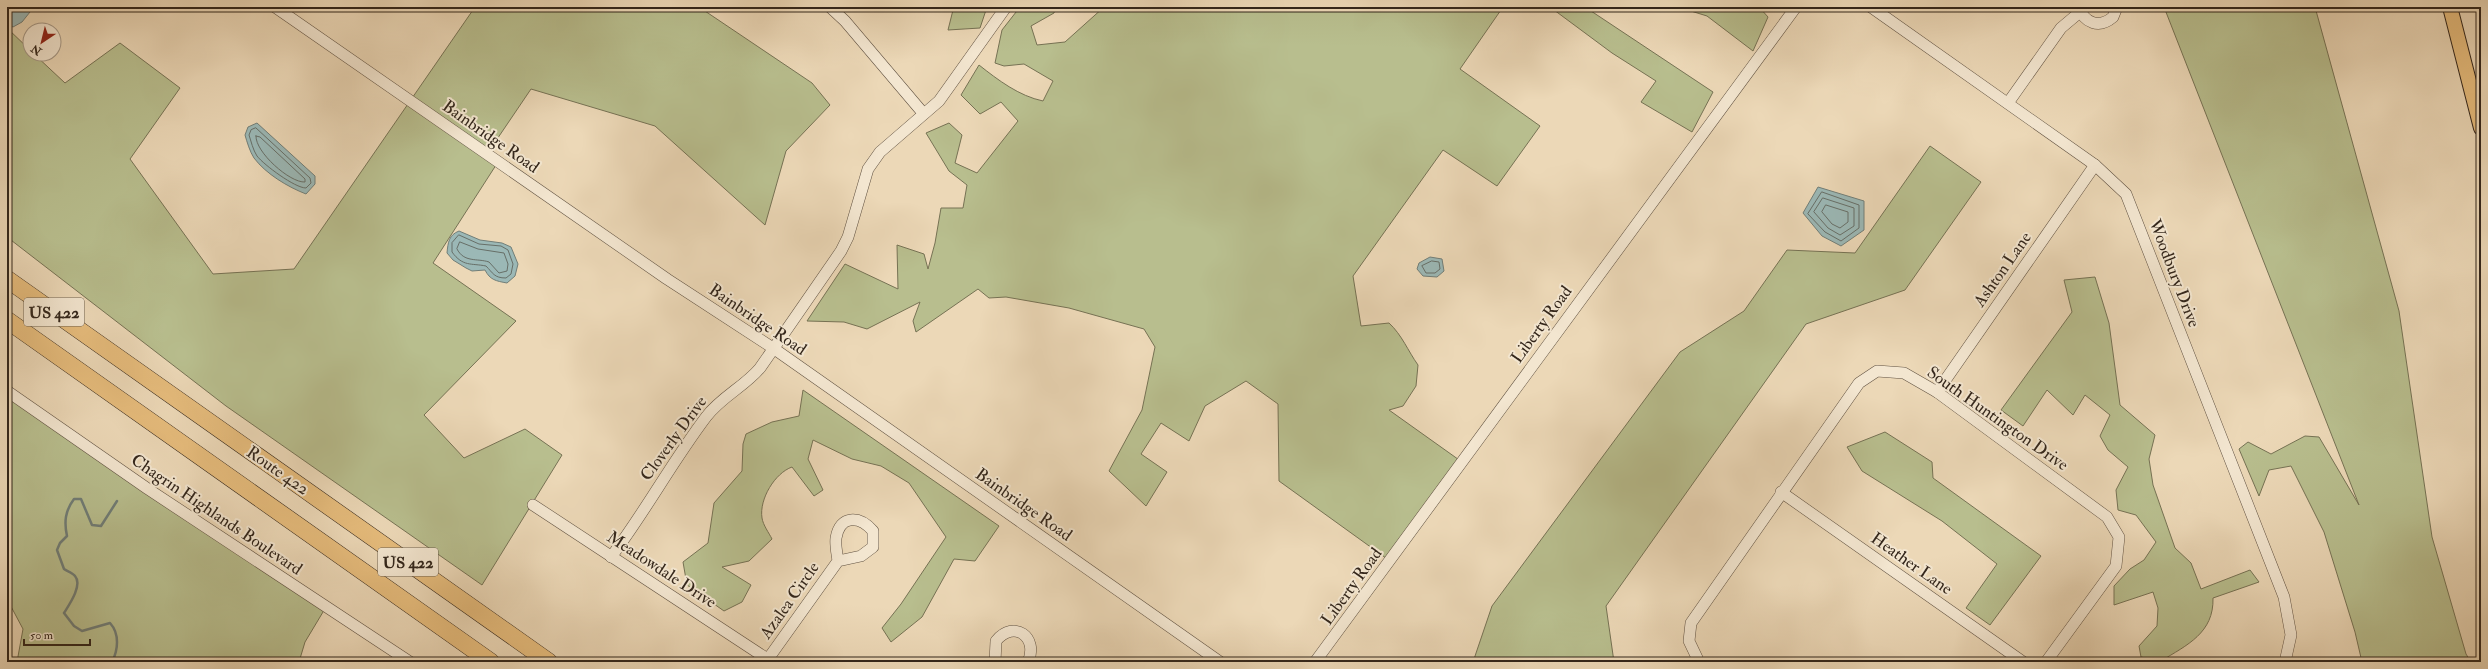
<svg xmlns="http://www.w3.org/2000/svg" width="2488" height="669" font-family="'IM FELL Double Pica',serif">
  <rect width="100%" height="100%" fill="#ecd8b7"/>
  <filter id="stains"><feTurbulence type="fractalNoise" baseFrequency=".005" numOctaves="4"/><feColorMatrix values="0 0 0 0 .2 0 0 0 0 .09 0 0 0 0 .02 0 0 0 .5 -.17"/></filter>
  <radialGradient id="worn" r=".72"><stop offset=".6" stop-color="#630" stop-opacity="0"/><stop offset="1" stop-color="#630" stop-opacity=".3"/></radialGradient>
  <g fill="#b8be8e" stroke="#767254">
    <path d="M475 7H699L812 83 830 105 786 151 765 225 655 126 531 89 487 154 498 162 433 263 516 321 424 415 464 458 525 429 562 455 482 585 226 406 7 237V28L30 50V54H34L65 83 120 43 180 88 130 159 213 274 294 269Z"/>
    <path d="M951 7H987L980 28 948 30 953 10Z"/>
    <path d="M1020 7H1056L1054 13 1031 26 1037 45 1065 42 1104 7H1503L1460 69 1540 126 1497 186 1443 150 1353 276 1361 326 1389 323C1402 335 1408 351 1418 365L1416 386 1403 406 1389 410 1462 462 1390 561 1279 481 1278 404 1246 381 1205 406 1189 441 1161 423 1141 454 1167 472 1146 506 1109 471 1142 410 1155 347 1144 329 1069 308 1006 297 989 298 978 289 916 332 913 321 920 302 867 329 844 322 807 321 845 264 898 289 897 245 924 254 928 269 935 243 941 208H963L967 185 949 171 926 133 949 123 962 135 955 163 977 173 1018 121 1001 102 980 114 961 95 979 65C998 80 1019 96 1043 101L1053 81 1024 64 1004 66 995 63 1002 30Z"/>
    <path d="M1550 7H1585L1713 92 1692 132 1641 102 1656 81 1612 53Z"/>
    <path d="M1678 7H1759L1768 17 1753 51 1707 16Z"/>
    <path d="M2164 7H2315L2399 311 2432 537 2466 654 2471 662H2362L2355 632 2324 532 2291 466 2269 470 2259 496 2239 449 2248 442 2271 454 2305 436 2319 437 2359 505Z"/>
    <path d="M1930 146 1981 182 1905 290 1806 324 1606 606 1614 662H1473L1492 606 1680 352 1744 311 1787 250 1855 253Z"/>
    <path d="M2095 277 2109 323 2120 405 2155 435 2149 459 2153 485 2175 548 2191 563 2201 589 2250 570 2259 582 2213 598C2214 633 2187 645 2161 661L2141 657 2139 646 2157 626 2158 608 2153 592 2114 605V586L2130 569 2144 560 2156 542 2136 515 2118 510 2116 490 2128 467 2108 450 2100 436 2110 415 2085 395 2073 415 2047 390 2023 426 2001 410 2072 312 2064 280Z"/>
    <path d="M803 390 999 526 975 561 954 559 922 617 891 642 882 628 901 604 946 537 909 483 881 466 852 459 813 440 808 459 823 490 814 496 792 467C775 473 759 499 762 518 763 525 769 533 772 539L749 561 722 567 751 585 742 602 724 611 687 585 683 562 708 543 714 503 742 471 743 444 746 434 772 422 799 416Z"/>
    <path d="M7 391 326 607 305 642 299 662H17L23 629 7 599Z"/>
    <path d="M1885 432 1932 462 1933 478 2041 556 1990 625 1966 608 1997 564 1942 521 1862 471 1847 447Z"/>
  </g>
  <g fill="#9bb8b6" stroke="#717e78">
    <path d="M7 7H34L22 22 13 27 7 24Z"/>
    <path d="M257 123 315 176V184L306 194C288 187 266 174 254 158 250 152 247 142 245 135L248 127Z"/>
    <path d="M1818 187 1864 201V230L1841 246 1822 236 1803 213Z"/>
    <path d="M459 231 480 240 502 243 511 247 518 264 515 276 507 283C496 281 490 280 485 270L472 271 466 268 453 260 447 253C448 242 449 235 459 231Z"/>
    <path d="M1430 257 1442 259 1444 271 1437 277 1423 276 1417 269 1419 263Z"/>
  </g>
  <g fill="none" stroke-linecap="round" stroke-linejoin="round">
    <g stroke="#676f68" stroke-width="1">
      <path d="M256 128 310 178 311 183 306 188C295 188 264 165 257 156 253 150 251 141 249 135L251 130Z"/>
      <path d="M256 136 260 137 305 179V182C290 183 255 152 256 136Z"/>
      <path d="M1822 192 1859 205V228L1841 241 1825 232 1808 214Z"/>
      <path d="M1823 198 1854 208V226L1840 235 1828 228 1814 212Z"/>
      <path d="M1826 205 1848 212V222L1840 228 1832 224 1822 212Z"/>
      <path d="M459 235 479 244 501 246 508 250 513 264 511 274 506 278C494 278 493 273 486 266 471 263 463 267 452 252V243Z"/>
      <path d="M460 242 478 249 504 253 508 264 507 271 499 273 489 262C477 258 464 263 457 249Z"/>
      <path d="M1432 261 1439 262 1440 269 1435 273H1426L1422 266Z"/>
    </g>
    <path stroke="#717e78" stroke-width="2.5" d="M112 662C118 650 120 634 110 623L82 631 74 626 64 613C69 605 83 585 75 576 73 573 67 571 64 569L57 550 60 543 67 536C64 522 65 511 74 499H81L92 525 101 526 117 501"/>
    <g stroke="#615242" stroke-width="12">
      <g id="minor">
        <path d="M275 7 667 279 773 348 1220 662"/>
        <path d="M830 7 845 21 923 113"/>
        <path d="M1871 7 2095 165 2126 194 2284 597 2291 635 2285 662"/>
        <path d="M2079 7C2084 23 2099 29 2113 17L2117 7"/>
        <path d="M2008 103 2061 28 2080 12"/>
        <path d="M7 391 148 489 410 662"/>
        <path d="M1937 392 2095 165"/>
        <path d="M1781 492 2023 662"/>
        <path d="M533 505 772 662"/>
        <path d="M611 557C645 512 672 462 706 417 721 397 744 387 760 368L841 251 848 237 868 169 880 152 939 101 1006 7"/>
        <path d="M768 659 838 561 861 556 873 547V531C860 516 840 514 836 538 835 545 837 553 838 561"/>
        <path d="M995 662 996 641C1014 619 1039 637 1028 662"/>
        <path d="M1315 662 1796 7"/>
        <path d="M1699 662 1689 641 1691 623 1859 383 1877 371 1904 373 1937 392 2107 517 2119 537 2116 566 2046 662"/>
      </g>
    </g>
    <g stroke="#33261b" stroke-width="16">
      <path id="major" d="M2450 7 2481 128"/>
    </g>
    <g stroke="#33261b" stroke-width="18">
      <g id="highway">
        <path d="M7 279 549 662"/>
        <path d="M7 320 491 662"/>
      </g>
    </g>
    <use href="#minor" stroke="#f3e6d0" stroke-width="11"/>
    <use href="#major" stroke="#e6bc7c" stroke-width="14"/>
    <use href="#highway" stroke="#e6bc7c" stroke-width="17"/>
  </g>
  <g text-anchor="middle" stroke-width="4" stroke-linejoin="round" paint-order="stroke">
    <g fill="#f3e6d0" stroke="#6d6051" stroke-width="1">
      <rect x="24" y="298" width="60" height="28" rx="3"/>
      <rect x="378" y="548" width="60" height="28" rx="3"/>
    </g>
    <g font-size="16" font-weight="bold" fill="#33261b">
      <text x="54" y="318">US 422</text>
      <text x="408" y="568">US 422</text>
    </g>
    <g font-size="17" fill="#33261b" stroke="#f3e6d0">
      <text transform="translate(491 136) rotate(35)" y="6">Bainbridge Road</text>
      <text transform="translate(2002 269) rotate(-55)" y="6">Ashton Lane</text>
      <text transform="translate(2175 273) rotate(69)" y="6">Woodbury Drive</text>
      <text transform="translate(758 319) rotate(34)" y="6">Bainbridge Road</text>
      <text transform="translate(1541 324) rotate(-54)" y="6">Liberty Road</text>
      <text transform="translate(1998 418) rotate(35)" y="6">South Huntington Drive</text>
      <text transform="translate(673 438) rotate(-54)" y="6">Cloverly Drive</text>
      <text transform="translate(278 470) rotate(35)" y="6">Route 422</text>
      <text transform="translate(1024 504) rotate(35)" y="6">Bainbridge Road</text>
      <text transform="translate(217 514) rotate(34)" y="6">Chagrin Highlands Boulevard</text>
      <text transform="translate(1912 563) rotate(35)" y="6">Heather Lane</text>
      <text transform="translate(662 569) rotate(33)" y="6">Meadowdale Drive</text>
      <text transform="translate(1351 586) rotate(-54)" y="6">Liberty Road</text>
      <text transform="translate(789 600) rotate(-55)" y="6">Azalea Circle</text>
    </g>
  </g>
  <rect width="2488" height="669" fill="none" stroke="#ecd8b7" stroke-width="24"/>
  <rect x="8" y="8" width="2472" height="653" fill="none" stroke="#33261b" stroke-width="2"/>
  <rect x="12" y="12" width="2464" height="645" fill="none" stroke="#33261b"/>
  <g transform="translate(42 42) rotate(215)"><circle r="19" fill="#f3e6d0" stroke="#a69988"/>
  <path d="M0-3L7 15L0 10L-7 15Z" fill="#8f2418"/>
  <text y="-6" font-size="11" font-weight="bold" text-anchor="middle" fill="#33261b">N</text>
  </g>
  <path d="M24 639v6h66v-6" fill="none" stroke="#33261b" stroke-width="2"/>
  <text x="30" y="639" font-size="12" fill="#33261b" stroke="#f3e6d0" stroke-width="3" paint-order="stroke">50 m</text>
  <rect width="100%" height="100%" filter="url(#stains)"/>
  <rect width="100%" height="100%" fill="url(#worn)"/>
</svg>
